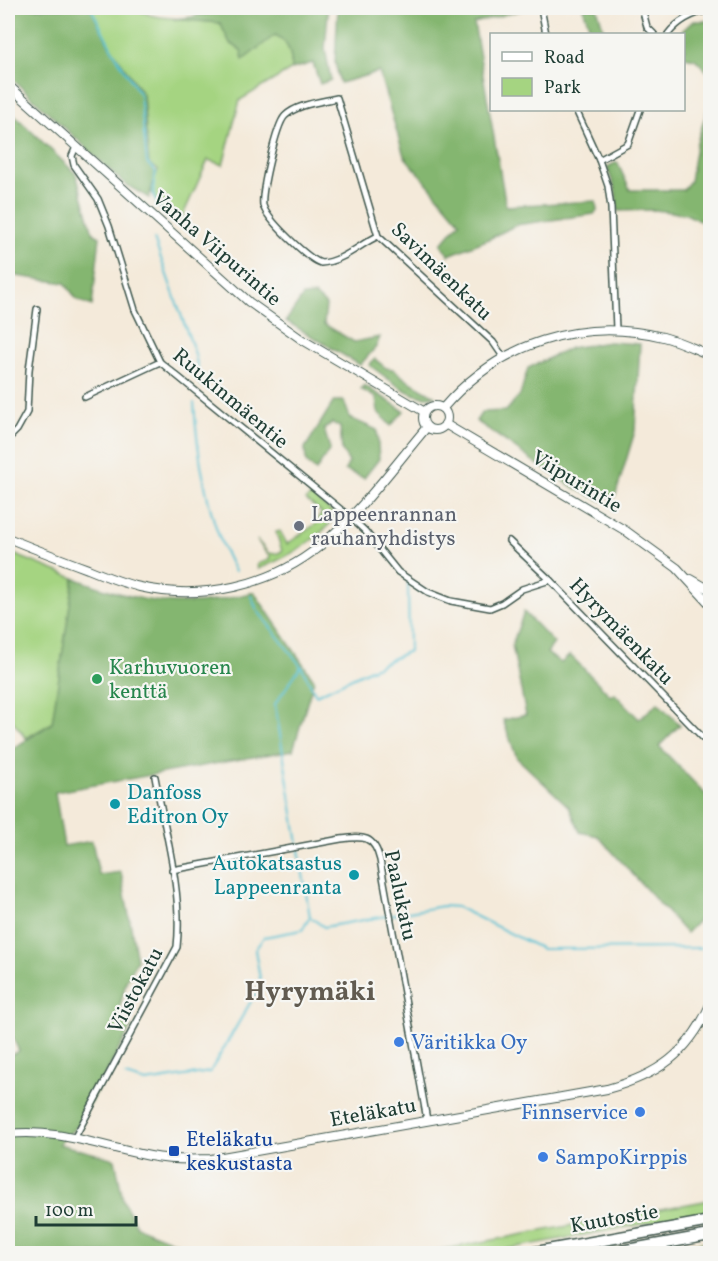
<svg xmlns="http://www.w3.org/2000/svg" width="718" height="1261" font-family="Vollkorn,serif">
  <rect width="100%" height="100%" fill="#f6f6f2"/>
  <filter id="ink" filterUnits="userSpaceOnUse"><feTurbulence type="fractalNoise" baseFrequency=".0167" numOctaves="2"/><feDisplacementMap in="SourceGraphic" scale="12" xChannelSelector="R" yChannelSelector="G"/><feConvolveMatrix kernelMatrix="1 2 1 2 8 2 1 2 1" color-interpolation-filters="sRGB"/></filter>
  <filter id="wash" filterUnits="userSpaceOnUse"><feTurbulence type="fractalNoise" baseFrequency=".008" numOctaves="4" result="noise"/><feDisplacementMap in="SourceGraphic" scale="24" xChannelSelector="R" yChannelSelector="G"/><feGaussianBlur stdDeviation="1.35" result="paint"/><feColorMatrix in="noise" values="0 0 0 0 0 0 0 0 0 0 0 0 0 0 0 0 0 1.4 0 .05"/><feComposite in="paint" operator="in"/></filter>
  <g filter="url(#wash)">
    <rect width="100%" height="100%" fill="#f4eada"/>
    <g fill="#a5d481" stroke="#62885a" stroke-width="1.5">
      <path d="M91 8H135L150 15 161 17 220 23 230 43 241 50 275 35C290 42 291 54 292 69L240 100 223 165 208 160 179 224 161 208 163 203 156 201 150 189 158 170 149 164 143 95 109 49Z"/>
      <path d="M311 495 333 513 335 518 333 520C314 543 286 558 258 569L257 564 269 560 270 556 266 553 257 540 268 553 276 554 282 551 276 532 280 531 287 544 320 521 318 519 322 513 306 500Z"/>
      <path d="M8 552 74 578 52 723 26 738 8 715Z"/>
      <path d="M710 1200V1212L484 1253H422Z"/>
      <path d="M710 1241V1253H640Z"/>
    </g>
    <g fill="#84b66f" stroke="#527a52" stroke-width="1.5">
      <path d="M8 8H91L109 44 143 95 147 163 156 172 149 198 125 184 8 75Z"/>
      <path d="M230 8H325L328 13 325 49 331 80 320 84 313 63 292 69C291 55 290 42 275 35L243 60 241 50 230 43 220 23 173 19 191 17Z"/>
      <path d="M338 8H529L474 23 506 206 596 201 597 211 594 214 516 225 489 239 449 255 441 244 460 222 404 156 379 72 340 83 335 62Z"/>
      <path d="M583 8H597L605 34H592Z"/>
      <path d="M693 21H710V74L695 59 684 57V34H679Z"/>
      <path d="M710 102V226L686 214 655 210 618 211 615 188 607 167 617 162 630 190H683L690 181 696 145Z"/>
      <path d="M8 109 76 174 93 233 100 237 92 306 77 300 65 283 10 275 8 277Z"/>
      <path d="M315 295 326 305 324 324 354 342 380 337 376 347 360 365 286 321 303 296Z"/>
      <path d="M609 342 640 344 635 431 615 497 607 496 603 501C556 483 518 448 476 421L482 412 506 411 520 395 528 368 570 348Z"/>
      <path d="M375 359 386 368 393 369 407 380 435 396C412 402 387 377 369 365Z"/>
      <path d="M364 385 404 411 391 426 378 412 376 398 361 389Z"/>
      <path d="M334 401H344L350 418 377 430 379 459 364 478 345 470 349 462 342 451 340 427 332 423 324 429 330 449 316 471 306 462 305 448Z"/>
      <path d="M74 578C119 595 165 609 214 601 227 599 241 595 254 592L314 680 293 750 55 792 64 846 92 841 99 875 121 872 137 960 126 982 117 1018 131 1027 79 1124 59 1144 115 1159 123 1200 137 1227 202 1253H8V1056L19 1051C14 1039 3 1023 11 1010L8 1003V752L52 723Z"/>
      <path d="M524 612 554 643 547 653 561 663 570 655 611 696 614 693 639 719 658 703 680 725 659 746 710 799V909L686 933 598 836 580 832 569 807 517 758 503 720 526 715 512 645Z"/>
    </g>
    <g fill="none" stroke-linecap="round" stroke-linejoin="round">
      <g stroke="#57c1d4" stroke-width="2">
        <path d="M91 8 112 49 140 95 147 163 156 172C149 198 155 203 172 222"/>
        <path d="M154 239 195 354 201 386"/>
        <path d="M194 403C197 454 209 527 235 571"/>
        <path d="M301 666 316 695 409 651 408 583"/>
        <path d="M310 917 324 927 443 906 457 907 542 949 701 948"/>
        <path d="M125 1076 146 1082 210 1072 261 984 255 950 264 937 302 930 310 917 275 704 301 666 257 610 251 596"/>
      </g>
    </g>
  </g>
  <g filter="url(#ink)">
    <g fill="none" stroke-linecap="round" stroke-linejoin="round">
      <g stroke="#3f574d" stroke-width="8">
        <g id="street">
          <path d="M541 8 546 34"/>
          <path d="M642 8 647 27 654 34"/>
          <path d="M668 34C679 20 693 13 710 10"/>
          <path d="M576 110 599 160 608 186 611 208 616 329"/>
          <path d="M76 147 72 156 74 165 98 199 109 226 135 310 160 362 350 517 365 531 398 572 428 592 451 601 490 608 502 603 522 589 550 580"/>
          <path d="M599 160 628 144 640 110"/>
          <path d="M378 236C360 244 342 262 321 263 308 259 266 219 263 205 261 193 276 125 285 116 297 104 321 102 337 98L378 236 493 342 504 358"/>
          <path d="M85 397 160 362"/>
          <path d="M8 439 17 430 27 412 29 370 37 309"/>
          <path d="M509 541 550 580 710 745"/>
          <path d="M172 870 341 839C363 836 374 835 380 860L427 1120"/>
          <path d="M75 1137 177 947C183 893 165 831 155 777"/>
        </g>
      </g>
      <g stroke="#3f574d" stroke-width="10">
        <g id="secondary">
          <path d="M8 85 249 302 301 339 423 411"/>
          <circle cx="435" cy="418" r="12"/>
          <path d="M443 408C499 343 580 317 663 337 679 341 695 349 710 355"/>
          <path d="M445 424 626 531 677 568 710 604"/>
          <path d="M8 538C34 549 61 559 88 569 105 576 122 583 140 587 201 601 271 586 320 546 361 512 393 467 427 427"/>
          <path d="M691 579 710 590"/>
          <path d="M8 1134C58 1128 102 1147 150 1156 170 1160 190 1160 211 1159L607 1089C658 1075 688 1054 710 1005"/>
        </g>
      </g>
      <g stroke="#3f574d" stroke-width="13">
        <g id="highway">
          <path d="M525 1254 710 1221"/>
          <path d="M605 1254 710 1235"/>
        </g>
      </g>
      <use href="#street" stroke="#fff" stroke-width="5"/>
      <use href="#secondary" stroke="#fff" stroke-width="8"/>
      <use href="#highway" stroke="#fff" stroke-width="10"/>
    </g>
  </g>
  <circle fill="#6b7280" stroke="#f6f6f2" stroke-width="2" cx="299" cy="526" r="6"/>
  <circle fill="#2e9e5b" stroke="#f6f6f2" stroke-width="2" cx="97" cy="679" r="6"/>
  <g fill="#0f9aa8" stroke="#f6f6f2" stroke-width="2">
    <circle cx="115" cy="804" r="6"/>
    <circle cx="354" cy="875" r="6"/>
  </g>
  <g fill="#3f7fe0" stroke="#f6f6f2" stroke-width="2">
    <circle cx="399" cy="1042" r="6"/>
    <circle cx="640" cy="1112" r="6"/>
    <circle cx="543" cy="1157" r="6"/>
  </g>
  <rect fill="#1a4fb4" stroke="#f6f6f2" stroke-width="2" x="168" y="1145" width="12" height="12" rx="3"/>
  <g text-anchor="middle" stroke-width="4.5" stroke-linejoin="round" paint-order="stroke">
    <g font-size="21" fill="#1f3d34" stroke="#f6f6f2">
      <text transform="translate(217 248) rotate(41)" y="7">Vanha Viipurintie</text>
      <text transform="translate(442 271) rotate(44)" y="7">Savimäenkatu</text>
      <text transform="translate(231 398) rotate(40)" y="7">Ruukinmäentie</text>
      <text transform="translate(577 481) rotate(31)" y="7">Viipurintie</text>
      <text transform="translate(622 631) rotate(46)" y="7">Hyrymäenkatu</text>
      <text transform="translate(401 895) rotate(78)" y="7">Paalukatu</text>
      <text transform="translate(135 990) rotate(-62)" y="7">Viistokatu</text>
      <text transform="translate(373 1112) rotate(-10)" y="7">Eteläkatu</text>
      <text transform="translate(614 1218) rotate(-10)" y="7">Kuutostie</text>
    </g>
    <g font-size="21" fill="#5b616d" stroke="#f6f6f2" text-anchor="start">
      <text x="311" y="521">Lappeenrannan<tspan x="311" dy="24">rauhanyhdistys</tspan></text>
    </g>
    <g font-size="21" fill="#27864d" stroke="#f6f6f2" text-anchor="start">
      <text x="109" y="674">Karhuvuoren<tspan x="109" dy="24">kenttä</tspan></text>
    </g>
    <g font-size="21" fill="#0d838f" stroke="#f6f6f2" text-anchor="start">
      <text x="127" y="799">Danfoss<tspan x="127" dy="24">Editron Oy</tspan></text>
      <text x="342" y="870" text-anchor="end">Autokatsastus<tspan x="342" dy="24">Lappeenranta</tspan></text>
    </g>
    <g font-size="21" fill="#366cbe" stroke="#f6f6f2" text-anchor="start">
      <text x="411" y="1049">Väritikka Oy</text>
      <text x="628" y="1119" text-anchor="end">Finnservice</text>
      <text x="555" y="1164">SampoKirppis</text>
    </g>
    <g font-size="21" fill="#164399" stroke="#f6f6f2" text-anchor="start">
      <text x="186" y="1146">Eteläkatu<tspan x="186" dy="24">keskustasta</tspan></text>
    </g>
    <g font-size="27" font-weight="bold" fill="#615b50" stroke="#f6f6f2">
      <text x="310" y="1000">Hyrymäki</text>
    </g>
  </g>
  <rect width="718" height="1261" fill="none" stroke="#f6f6f2" stroke-width="30"/>
  <rect x="490" y="33" width="195" height="78" fill="#f6f6f2" stroke="#a0aca6" stroke-width="1.5"/>
  <rect x="502" y="52" width="30" height="9" fill="#ffffff" stroke="#a0aca6" stroke-width="1.5"/>
  <text x="544" y="63" font-size="18" fill="#1f3d34">Road</text>
  <rect x="502" y="78" width="30" height="18" fill="#a5d481" stroke="#a0aca6" stroke-width="1.5"/>
  <text x="544" y="93" font-size="18" fill="#1f3d34">Park</text>
  <path d="M36 1216v9h100v-9" fill="none" stroke="#1f3d34" stroke-width="3"/>
  <text x="45" y="1216" font-size="18" fill="#1f3d34" stroke="#f6f6f2" stroke-width="4.5" paint-order="stroke">100 m</text>
</svg>
